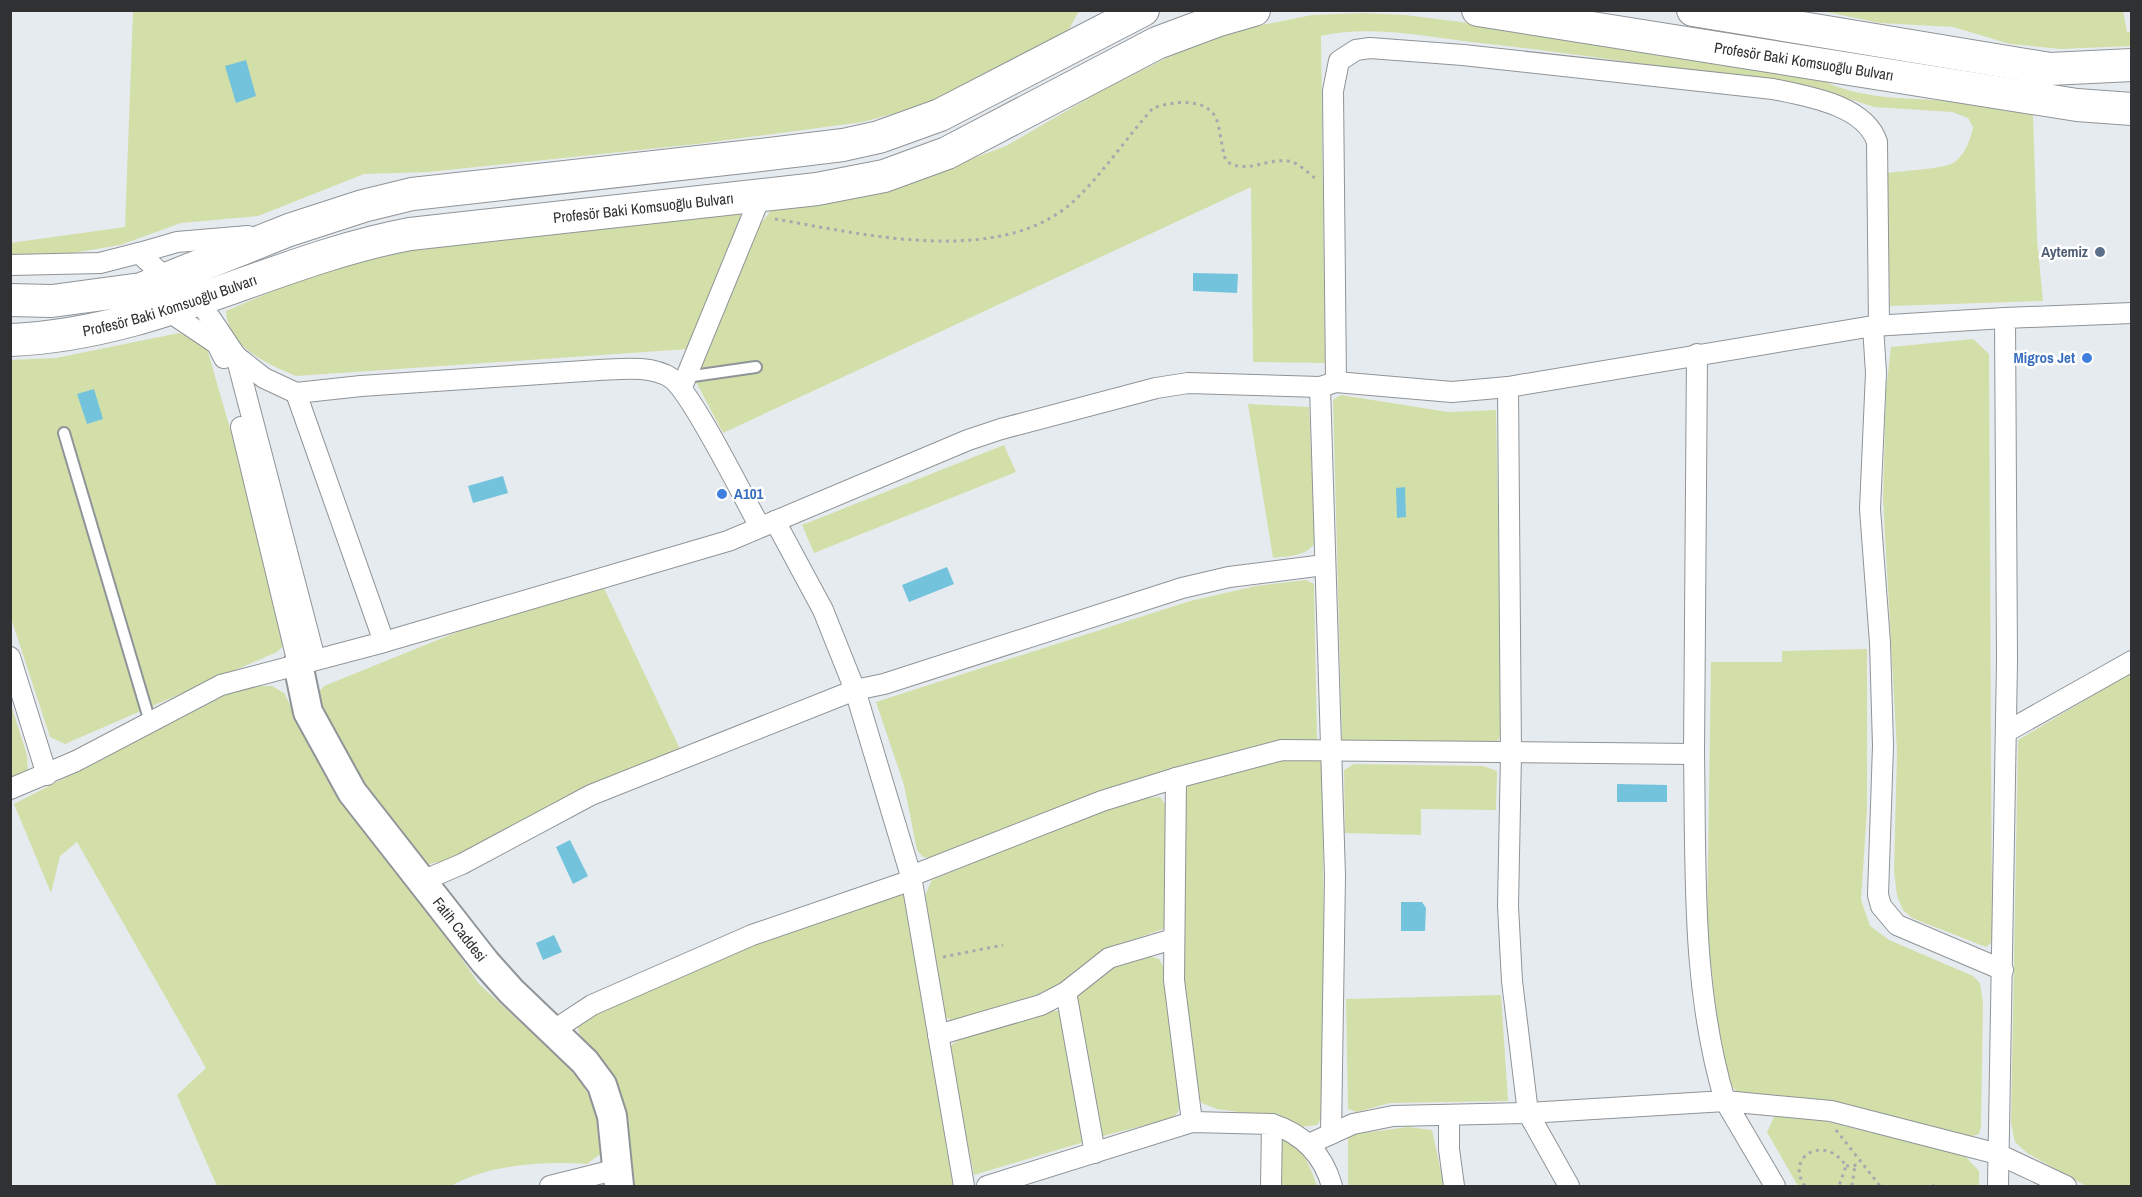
<svg xmlns="http://www.w3.org/2000/svg" width="2142" height="1197" font-family="'Archivo Narrow',sans-serif">
  <rect width="100%" height="100%" fill="#e6ebf0"/>
  <g fill="#d2dfa8">
    <path d="M133 11H1079L1068 31 955 92 903 111 863 122 697 144 428 172 364 174 258 216 181 223 120 245 67 254 11 257 10 243 125 227Z"/>
    <path d="M1822 11H2123L2127 32H2131V46L2061 49 2010 44 1953 27 1880 23Z"/>
    <path d="M1363 13 1405 15 1469 23 1826 82C1865 100 1903 97 1945 101 1975 104 2004 110 2033 114L2037 239 2043 301 1890 306 1887 173C1901 171 1943 169 1953 163 1964 157 1971 139 1973 127L1968 118 1952 112 1874 107 1825 91 1788 83C1682 70 1577 53 1471 42 1422 36 1369 25 1321 36L1325 363 1253 362 1251 187 723 433 695 380 754 232 773 208 912 181 1006 146 1101 91 1188 47 1247 28 1312 15Z"/>
    <path d="M742 213 688 349 296 376C267 364 228 347 226 311L317 272 427 245Z"/>
    <path d="M179 333 206 345 287 627 284 645 277 652 65 744 50 737 11 618 10 360 56 358Z"/>
    <path d="M1973 339 1989 354 1992 942 1986 947 1912 918 1903 910 1897 896 1894 871 1897 751 1883 498 1886 391 1891 347Z"/>
    <path d="M1341 395 1448 412 1496 410 1502 730 1499 739 1492 744 1349 743 1342 740 1333 400Z"/>
    <path d="M1248 404 1309 407 1315 543C1305 557 1289 556 1273 558Z"/>
    <path d="M1004 445 1016 472 814 553 802 525Z"/>
    <path d="M1306 580 1314 584 1317 740C1187 751 1053 812 931 858L923 857 917 850 904 785 876 702 1190 601 1256 586Z"/>
    <path d="M603 586 681 751 458 857 425 865 414 860 321 722 317 694 324 686 492 618Z"/>
    <path d="M1867 649V809L1861 900 1870 926 1889 940 1973 976 1980 983 1983 1003 1981 1126 1979 1134 1969 1137 1818 1100 1738 1093 1728 1081 1719 1036 1707 929 1711 662H1782V651Z"/>
    <path d="M2131 673V1186H2086L2027 1153 2015 1142 2011 1123 2018 740Z"/>
    <path d="M252 686H272L284 693 324 771 356 821 445 934 479 984 574 1071 595 1105 603 1152 587 1164C544 1161 489 1164 451 1186H217L177 1095 206 1068 77 842 60 856 51 893 14 804 231 692Z"/>
    <path d="M10 702 27 755 28 772 11 778Z"/>
    <path d="M1270 759H1322L1325 1031 1322 1117 1317 1125 1299 1127 1273 1117 1217 1109 1202 1103 1196 1094 1178 925 1186 790 1192 778Z"/>
    <path d="M1354 764 1483 766 1497 771 1496 810 1421 809V835L1345 833 1344 770Z"/>
    <path d="M1160 797 1168 809 1167 923 1163 929 1100 951 1074 976 1051 990 955 1022 945 1017 925 895 932 880 1103 809 1146 798Z"/>
    <path d="M905 893 953 1186H625L577 1026 585 1018 743 947Z"/>
    <path d="M1149 956 1159 959 1163 966 1180 1103 1178 1112 1173 1118 1099 1137 1072 996C1096 977 1117 959 1149 956Z"/>
    <path d="M1501 995 1508 1101 1390 1103 1357 1112 1348 1109 1346 999Z"/>
    <path d="M1039 1011H1061L1084 1142 974 1175 950 1057V1046L965 1035Z"/>
    <path d="M1775 1115 1825 1121 1965 1156 1979 1171V1186H1798L1767 1132Z"/>
    <path d="M1408 1127 1432 1130 1444 1186H1348V1135Z"/>
    <path d="M1280 1139C1301 1141 1311 1169 1317 1186H1275Z"/>
  </g>
  <g fill="#74c3dc">
    <path d="M246 60 256 96 236 103 225 66Z"/>
    <path d="M1193 273 1238 274 1237 293 1193 291Z"/>
    <path d="M94 389 103 419 87 424 77 394Z"/>
    <path d="M503 476 508 493 473 503 468 486Z"/>
    <path d="M1405 487 1406 517 1397 518 1396 488Z"/>
    <path d="M947 567 954 584 909 602 902 585Z"/>
    <path d="M1617 784 1667 785V802H1617Z"/>
    <path d="M570 840 588 876 573 884 556 847Z"/>
    <path d="M1401 902H1422L1426 908 1425 931H1401Z"/>
    <path d="M554 935 562 952 543 960 536 943Z"/>
  </g>
  <g fill="none" stroke-linecap="round" stroke-linejoin="round">
    <g stroke="#8f9498" stroke-width="14">
      <g id="lane">
        <path d="M686 377 756 367"/>
        <path d="M64 433 150 722"/>
      </g>
    </g>
    <g stroke="#8f9498" stroke-width="22">
      <g id="street">
        <path d="M139 253 177 242 248 236"/>
        <path d="M10 265 100 263 139 253 167 279 199 301 236 356 315 659"/>
        <path d="M162 307 217 344 224 358"/>
        <path d="M1873 326 1876 373 1870 509 1880 643 1883 746 1878 895 1881 906 1897 925 2003 970"/>
        <path d="M236 356 264 378 296 393"/>
        <path d="M1336 382 1333 91 1339 61 1356 50 1370 48 1463 55 1773 89C1807 96 1865 105 1877 142L1879 325"/>
        <path d="M682 387 761 195"/>
        <path d="M1320 387 1335 876 1331 1134"/>
        <path d="M241 427 298 664"/>
        <path d="M775 521 823 610 855 690 884 684 1182 588 1229 577 1324 565"/>
        <path d="M384 642 728 541 968 440 1001 429 1156 388 1188 383 1320 387 1336 382 1452 392 1508 387"/>
        <path d="M10 657 47 775"/>
        <path d="M2006 732 2132 661"/>
        <path d="M1176 778 1174 980 1192 1122"/>
        <path d="M10 789 76 761 221 685 384 642 296 393 361 386 599 370C622 369 651 365 671 378 691 391 745 500 760 527"/>
        <path d="M911 876 1102 801 1176 778 1282 750 1694 754 1697 354"/>
        <path d="M422 881 462 864 591 795 855 690 911 876 964 1186"/>
        <path d="M1066 992 1095 1153"/>
        <path d="M554 1030 592 1005 752 935 912 880"/>
        <path d="M938 1035 1041 1005 1066 992 1109 958 1173 939"/>
        <path d="M1449 1116V1149L1454 1186"/>
        <path d="M1272 1124C1303 1134 1323 1154 1332 1186"/>
        <path d="M1309 1144 1353 1124 1393 1116 1528 1113 1725 1101C1691 988 1696 870 1694 754"/>
        <path d="M550 1186 618 1169"/>
        <path d="M987 1186 1192 1122 1272 1124 1271 1186"/>
        <path d="M1569 1186 1528 1113 1512 981 1508 906 1511 754 1508 387 1873 326 2005 318"/>
        <path d="M1775 1186 1725 1101 1831 1111 1998 1154 2066 1186"/>
        <path d="M1998 1186 2007 661 2005 318 2132 313"/>
      </g>
    </g>
    <g stroke="#8f9498" stroke-width="32">
      <g id="secondary">
        <path id="s1" d="M298 664 308 712 352 792 485 962 511 991 585 1062 602 1085 612 1116 619 1186"/>
      </g>
    </g>
    <g stroke="#8f9498" stroke-width="34">
      <g id="primary">
        <path id="s2" d="M1478 10 2077 105 2132 109"/>
        <path d="M1693 10 2050 69 2132 65"/>
        <path d="M10 300 52 301 141 289 289 230 363 206 412 194 752 156 843 145 879 137 940 115 1143 10"/>
        <path id="s3" d="M10 340C156 334 272 260 410 234L817 189 884 176 947 153 1157 43 1216 21 1254 10"/>
      </g>
    </g>
    <g stroke="#a6aaae" stroke-width="3" stroke-dasharray="3 4.5" stroke-linecap="butt">
      <path d="M775 219C863 234 1003 269 1076 199 1104 172 1127 137 1153 108 1174 101 1211 96 1218 124 1221 137 1222 149 1226 161 1248 175 1265 158 1288 161 1298 162 1308 173 1316 179"/>
      <path d="M943 957 1003 945"/>
      <path d="M1836 1130 1880 1186"/>
      <path d="M1846 1166 1860 1165"/>
      <path d="M1805 1186C1784 1157 1825 1133 1846 1166L1839 1186"/>
      <path d="M1852 1186 1855 1165"/>
      <path d="M1932 1186H1938"/>
    </g>
    <use href="#lane" stroke="#fff" stroke-width="10"/>
    <use href="#street" stroke="#fff" stroke-width="20"/>
    <use href="#secondary" stroke="#fff" stroke-width="28"/>
    <use href="#primary" stroke="#fff" stroke-width="32"/>
  </g>
  <circle fill="#5c6f8a" stroke="#fff" stroke-width="2" cx="2100" cy="252" r="6"/>
  <g fill="#3f7fe0" stroke="#fff" stroke-width="2">
    <circle cx="2087" cy="358" r="6"/>
    <circle cx="722" cy="494" r="6"/>
  </g>
  <g text-anchor="middle" stroke-width="5" stroke-linejoin="round" paint-order="stroke">
    <g font-size="15" fill="#2f3133" stroke="#fff">
      <text dy="5" stroke="none"><textPath href="#s2" startOffset="330">Profesör Baki Komsuoğlu Bulvarı</textPath></text>
      <text dy="5" stroke="none"><textPath href="#s3" startOffset="650">Profesör Baki Komsuoğlu Bulvarı</textPath></text>
      <text dy="5" stroke="none"><textPath href="#s3" startOffset="164">Profesör Baki Komsuoğlu Bulvarı</textPath></text>
      <text dy="5" stroke="none"><textPath href="#s1" startOffset="315">Fatih Caddesi</textPath></text>
    </g>
    <g font-size="15" font-weight="bold" fill="#4e5e75" stroke="#fff" text-anchor="end">
      <text x="2088" y="257">Aytemiz</text>
    </g>
    <g font-size="15" font-weight="bold" fill="#366cbe" stroke="#fff" text-anchor="end">
      <text x="2075" y="363">Migros Jet</text>
      <text x="734" y="499" text-anchor="start">A101</text>
    </g>
  </g>
  <rect width="2142" height="1197" fill="none" stroke="#2f3133" stroke-width="24"/>
</svg>
